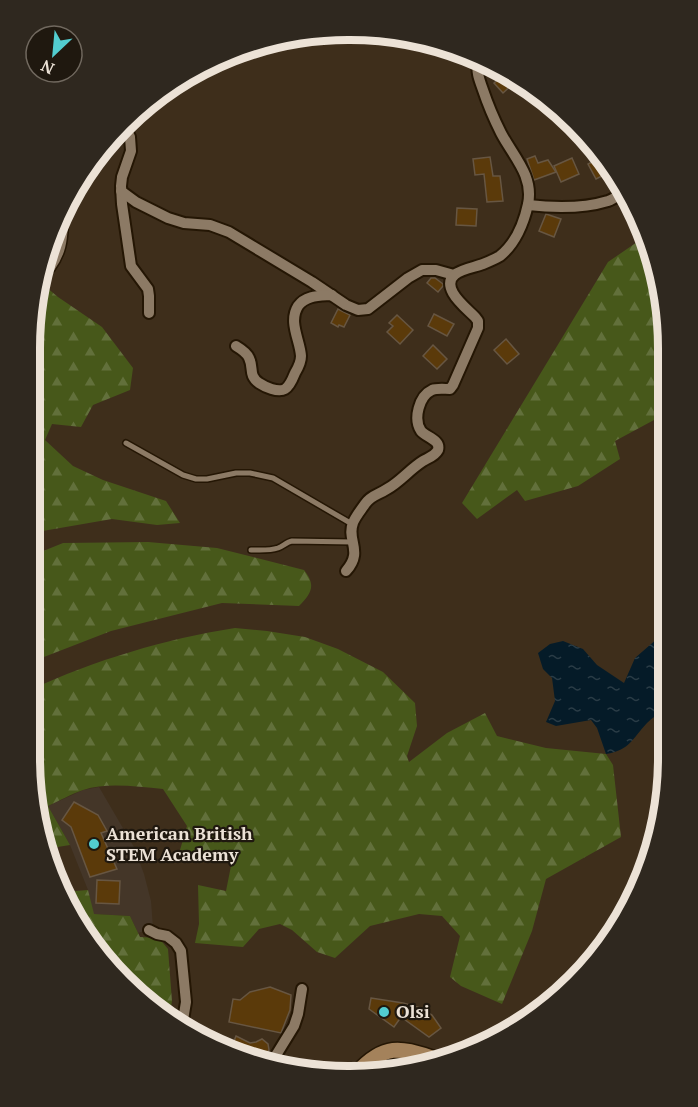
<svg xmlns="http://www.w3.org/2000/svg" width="698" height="1107" font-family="'PT Serif',serif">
  <defs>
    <pattern id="forest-firs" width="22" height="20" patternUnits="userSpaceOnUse" patternTransform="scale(1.5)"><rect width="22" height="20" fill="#47581a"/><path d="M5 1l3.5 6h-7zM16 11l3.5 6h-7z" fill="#62703b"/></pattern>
    <pattern id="water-ripples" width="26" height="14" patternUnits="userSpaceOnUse" patternTransform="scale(1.5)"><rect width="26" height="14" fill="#051b28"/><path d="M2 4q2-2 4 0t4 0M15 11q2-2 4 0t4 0" fill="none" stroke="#2a3c46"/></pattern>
  </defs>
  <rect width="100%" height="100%" fill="#3e2e1b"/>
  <path fill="#443628" d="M99 787 134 847 144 874 151 901 153 928 138 933 130 916 93 914 88 890 70 845 48 806 83 790Z"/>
  <g fill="url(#forest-firs)">
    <path d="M643 238 667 328V413L615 441 620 459 578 486 525 501 517 490 477 519 462 503 608 262Z"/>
    <path d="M40 282 58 297 102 327 133 368 130 390 93 405 81 427 52 424 45 440 73 466 103 480 166 501 180 523 157 525 112 519 31 533 33 308Z"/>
    <path d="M148 542 217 548 304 570C316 585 312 593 299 606L222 603 111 631 31 662V556L63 543Z"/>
    <path d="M235 628 267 631 305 637 338 649 383 672 415 703 417 726 407 756 409 762 447 733 485 713 497 736 546 748 606 754 613 765 621 837 546 879 532 931 502 1004 461 986 450 977 460 936 442 916 419 914 370 926 335 958 317 952 292 930 280 924 259 929 243 947 195 943 199 924 198 885 226 891 232 861 180 850 187 826 163 789C137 787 108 782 83 790 71 794 59 801 48 806L70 845 45 849 30 758V690C95 660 165 639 235 628Z"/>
    <path d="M88 890 94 914 130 916 140 937 159 938 168 949 172 1001 169 1019 155 1011 84 936 62 892Z"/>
  </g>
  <path fill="url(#water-ripples)" d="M666 631V709C659 713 652 718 647 723 632 739 630 750 606 754L597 728 591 720 556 726 546 722 555 701 552 678 543 669 538 653 550 644 563 641 583 649 597 665 624 683 635 658Z"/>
  <g fill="#5b3a0a" stroke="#675642" stroke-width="1.5">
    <path d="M503 76 515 82 503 93 494 83Z"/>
    <path d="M535 156 538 163 548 160 556 172 534 180 527 159Z"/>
    <path d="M490 157 493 176H500L503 201 487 202 484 174 475 175 473 159Z"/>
    <path d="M601 157 610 172 596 179 588 164Z"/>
    <path d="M572 158 579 174 561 182 554 166Z"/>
    <path d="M457 208 477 209 476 226 456 225Z"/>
    <path d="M546 214 561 219 554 237 539 231Z"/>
    <path d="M431 278H435L443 284V286L438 292 427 283Z"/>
    <path d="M338 309 350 315 344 327 339 325 338 327 331 323Z"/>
    <path d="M434 314 454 324 447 336 428 326Z"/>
    <path d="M397 315 413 330 400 344 387 332 393 326 389 323Z"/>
    <path d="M506 339 519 354 507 364 494 350Z"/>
    <path d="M433 345 447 359 437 369 423 356Z"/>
    <path d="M74 802 98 815 107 831 101 833 117 869 90 877 71 827 62 820Z"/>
    <path d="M97 880 120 881 119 904 96 903Z"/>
    <path d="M270 987 291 995 290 1010 281 1033 229 1022 233 999 240 1000 250 992Z"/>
    <path d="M371 998 403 1003 421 1008 432 1015 441 1028 429 1037 401 1017 394 1027 369 1009Z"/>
    <path d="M236 1036 250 1043 256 1042 262 1039 268 1044 269 1050 261 1063 246 1060 241 1057 242 1050 235 1045 234 1041Z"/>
  </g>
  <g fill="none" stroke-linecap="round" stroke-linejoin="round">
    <g stroke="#241604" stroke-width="8">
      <g id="lane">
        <path d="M52 269C69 246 63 229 68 203"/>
        <path d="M126 443 183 475 196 479H207L236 473H250L273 478 352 524"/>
        <path d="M251 550C260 550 269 551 278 548 283 546 287 542 292 541L352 542"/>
      </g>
    </g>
    <g stroke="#241604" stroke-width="14">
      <g id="street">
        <path d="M126 128 130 137 131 151 122 177 121 186 122 204 131 266 148 289 149 296V313"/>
        <path d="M121 191 136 202 168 218 184 223 210 225 229 232 312 282 346 305 358 310 368 309 408 278 422 270H436L454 275"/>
        <path d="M528 205C554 208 582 209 608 201 614 199 619 195 624 192"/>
        <path d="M236 346C241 349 247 353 249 358 254 368 248 375 259 383 265 387 278 393 285 389 290 386 293 378 295 373 298 368 301 362 301 356 300 340 288 322 298 306 306 295 320 296 332 295"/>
        <path d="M346 571C364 551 346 540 353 523 355 517 361 510 365 504 371 495 378 495 387 489 400 482 410 469 423 461 428 458 435 456 438 450 441 440 426 437 421 431 413 419 419 396 432 390 437 388 444 389 450 389L453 385 478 328V321L475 317C468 310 458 302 453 293 441 271 470 269 483 264 488 262 495 259 500 256 515 244 524 223 528 204 534 176 513 156 501 133 494 119 488 105 483 90 480 81 476 73 478 64"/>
        <path d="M149 930 157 934 167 936 176 943 181 951 186 1002 182 1026"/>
        <path d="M270 1065 294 1026 298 1014 302 989"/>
      </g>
    </g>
    <g stroke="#241604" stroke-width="18">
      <path id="secondary" d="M357 1073C388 1039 405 1050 442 1061"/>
    </g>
    <use href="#lane" stroke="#8c7a65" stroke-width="5"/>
    <use href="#street" stroke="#8c7a65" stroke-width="10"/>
    <use href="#secondary" stroke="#a4825b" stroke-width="15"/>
  </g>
  <g fill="#52cdd0" stroke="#1f180f" stroke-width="2">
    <circle cx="94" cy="844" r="6"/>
    <circle cx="384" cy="1012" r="6"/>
  </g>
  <g text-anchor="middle" stroke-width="4.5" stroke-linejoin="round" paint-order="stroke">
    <g font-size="18" font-weight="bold" fill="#ece2d6" stroke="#1f180f" text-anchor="start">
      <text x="106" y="840">American British<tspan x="106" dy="21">STEM Academy</tspan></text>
      <text x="396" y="1018">Olsi</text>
    </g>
  </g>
  <path d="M0 0H698V1107H0ZM348 40H350A308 308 0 0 1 658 348V758A308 308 0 0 1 350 1066H348A308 308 0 0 1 40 758V348A308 308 0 0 1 348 40Z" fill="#2f281f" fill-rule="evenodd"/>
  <path fill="none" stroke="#ece2d6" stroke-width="8" d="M348 40H350A308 308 0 0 1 658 348V758A308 308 0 0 1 350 1066H348A308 308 0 0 1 40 758V348A308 308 0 0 1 348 40Z"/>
  <g transform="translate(54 54) rotate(206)"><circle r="28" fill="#1f180f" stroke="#71695f" stroke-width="1.5"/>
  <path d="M0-4.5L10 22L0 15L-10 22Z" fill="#52cdd0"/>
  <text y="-9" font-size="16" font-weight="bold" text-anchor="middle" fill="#ece2d6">N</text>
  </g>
</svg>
